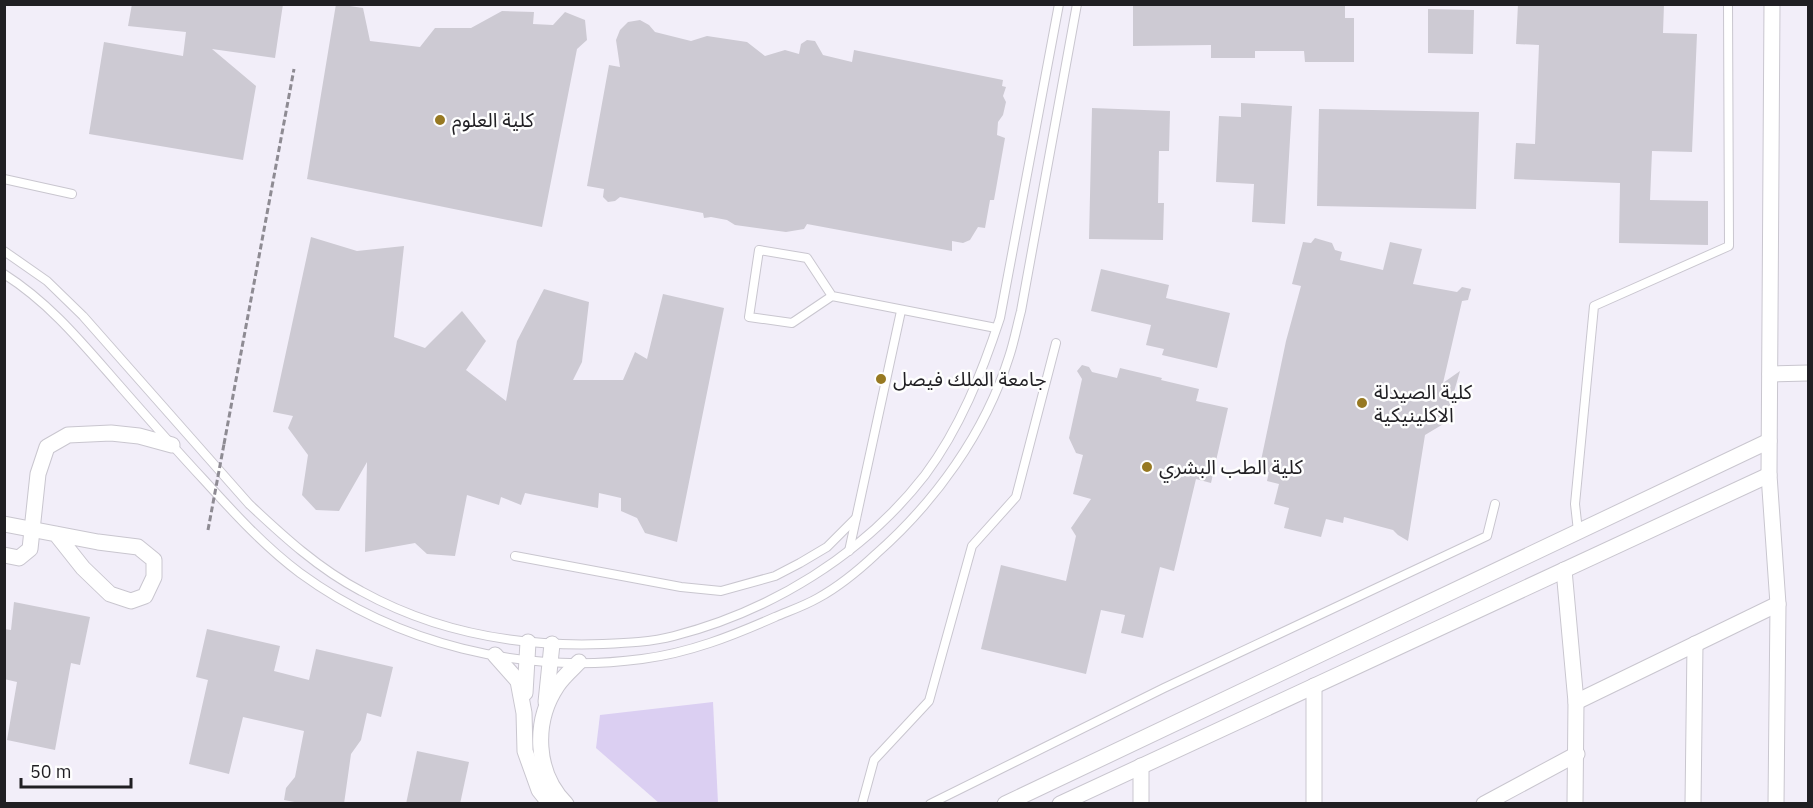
<svg xmlns="http://www.w3.org/2000/svg" width="1813" height="808" font-family="'IBM Plex Sans','Noto Sans Arabic',sans-serif">
  <rect width="100%" height="100%" fill="#f2eef9"/>
  <path fill="#dbcff2" d="M713 702 718 803H659L596 748 600 715Z"/>
  <g fill="#cdcad3">
    <path d="M132 4H283L275 58 212 49 256 86 243 160 89 134 104 42 183 56 186 32 128 26Z"/>
    <path d="M336 4 363 8 370 41 420 47 435 28H471L502 11 534 12 533 24 553 25 565 12 585 20 587 40 577 49 542 227 307 179Z"/>
    <path d="M1133 4H1345V18H1354V62H1305L1304 51H1255V58H1211V45L1133 46Z"/>
    <path d="M1518 4H1664L1663 33 1697 34 1692 152 1652 151 1650 200 1708 201V245L1619 243 1620 183 1514 179 1516 143 1535 144 1539 45 1516 44Z"/>
    <path d="M1428 9 1474 10 1473 54 1428 53Z"/>
    <path d="M640 20 649 25 655 32 691 41 707 36 747 42 765 56 785 50 799 54 801 44 807 40 815 41 823 55 852 62 854 50 1003 80 1002 86 1006 87 1003 96 1006 102 1003 115 998 122 997 135 1005 138 994 200H990L985 228 978 227 970 240 963 243 952 241V251L807 224 804 229 786 232 735 225 727 220 711 217 704 218 703 213 620 197 615 201 608 202 603 197 604 189 587 186 609 65 620 67 616 40 620 30 628 22Z"/>
    <path d="M1241 103 1292 106 1285 224 1252 222 1254 184 1216 182 1219 116 1241 117Z"/>
    <path d="M1092 108 1170 111 1169 151H1159L1158 203H1164L1163 240 1089 239Z"/>
    <path d="M1319 109 1479 112 1476 209 1317 206Z"/>
    <path d="M311 237 357 251 404 246 394 337 425 348 462 311 486 341 466 370 506 401 517 341 544 289 589 302 582 362 573 380H623L635 352 647 359 663 294 724 308 677 542 645 533 637 518 621 511V498L599 493 598 508 525 493 521 505 501 497 499 505 467 495 455 556 427 554 415 543 365 552 367 462 339 511 316 510 302 495 308 455 288 428 293 416 273 412Z"/>
    <path d="M1315 238 1332 243 1335 250 1342 252 1340 260 1383 270 1390 242 1422 249 1413 284 1457 292 1462 287 1471 289 1468 300 1462 301 1443 383 1460 371 1445 423 1425 435 1408 541 1398 535 1393 530 1344 517 1343 523 1326 519 1321 537 1284 528 1289 508 1274 504 1279 484 1267 481 1269 472 1259 470 1286 341 1301 286 1292 284 1303 242 1311 243Z"/>
    <path d="M1101 269 1169 285 1166 298 1230 313 1217 368 1162 355 1164 349 1146 345 1151 325 1091 311Z"/>
    <path d="M1082 365 1089 367 1092 372 1117 378 1120 368 1162 378 1161 380 1199 389 1196 401 1228 408 1211 483 1196 479 1174 571 1160 567 1143 638 1121 633 1125 615 1101 610 1086 674 981 649 1001 565 1066 581 1076 536 1071 528 1091 499 1073 494 1083 455 1076 453 1069 438 1082 379 1077 371Z"/>
    <path d="M14 602 90 617 80 665 71 663 55 750 7 740 17 682 4 679V629L11 630Z"/>
    <path d="M207 629 280 646 274 671 309 680 316 649 393 667 381 717 367 713 361 740 351 754 344 804H305L284 800 286 788 295 777 304 731 243 717 229 774 189 764 208 680 196 677Z"/>
    <path d="M417 751 469 762 460 804H406Z"/>
  </g>
  <g fill="none" stroke-linecap="round" stroke-linejoin="round">
    <g stroke="#c9c6cf" stroke-width="10">
      <g id="lane">
        <path d="M4 179 72 194"/>
        <path d="M4 251 47 281 83 316 249 504C283 536 319 569 361 591 435 632 519 647 603 644 627 643 651 642 674 636 771 611 863 555 925 475 960 428 982 373 1000 318L1059 4"/>
        <path d="M4 274C51 304 83 344 119 385 147 417 175 449 204 480 234 513 264 546 300 573 397 644 522 675 642 659 689 653 732 636 775 617 789 611 804 606 818 598 838 587 859 570 876 554 935 502 985 433 1009 357 1014 342 1017 326 1021 311L1077 4"/>
        <path d="M832 296 792 323 749 317 759 250 807 258 832 296 996 328"/>
        <path d="M1578 531 1575 504 1594 306 1729 246 1728 4"/>
        <path d="M849 551 901 311"/>
        <path d="M515 556 681 587 721 591 775 576 800 563 827 547 856 518"/>
        <path d="M862 804 874 760 929 701 972 546 1016 497 1056 343"/>
        <path d="M930 804 1164 688 1487 536 1495 504"/>
      </g>
    </g>
    <g stroke="#c9c6cf" stroke-width="17">
      <g id="street">
        <path d="M1772 4 1769 475 1778 604 1776 804"/>
        <path d="M1770 374 1808 373"/>
        <path d="M4 524 98 542 138 547 154 560V577L145 596 131 601 110 594 83 568 56 534"/>
        <path d="M4 555 19 558 30 549 38 474 47 447 68 435 111 433 139 436 172 445"/>
        <path d="M1564 570 1576 702 1575 804"/>
        <path d="M495 655 518 681 524 713 525 751 539 790 550 804"/>
        <path d="M1314 686V804"/>
        <path d="M525 693 528 642"/>
        <path d="M546 702 552 644"/>
        <path d="M1576 702 1778 604"/>
        <path d="M1141 766V804"/>
        <path d="M566 804C535 773 533 722 557 686 562 678 571 670 579 662"/>
        <path d="M1005 804 1769 441"/>
        <path d="M1060 804 1769 475"/>
        <path d="M1484 804 1577 754"/>
        <path d="M1693 804 1695 644"/>
      </g>
    </g>
    <path stroke="#8e8b93" stroke-width="3" stroke-dasharray="6 3" stroke-linecap="butt" d="M224 444 294 69"/>
    <use href="#lane" stroke="#fff" stroke-width="8"/>
    <use href="#street" stroke="#fff" stroke-width="15"/>
    <path stroke="#8e8b93" stroke-width="3" stroke-dasharray="6 3" stroke-linecap="butt" d="M208 530 224 444"/>
  </g>
  <g fill="#977922" stroke="#fefefe" stroke-width="2">
    <circle cx="440" cy="120" r="6"/>
    <circle cx="881" cy="379" r="6"/>
    <circle cx="1362" cy="403" r="6"/>
    <circle cx="1147" cy="467" r="6"/>
  </g>
  <g text-anchor="middle" stroke-width="5" stroke-linejoin="round" paint-order="stroke">
    <g font-size="20" fill="#201f23" stroke="#fefefe" text-anchor="start">
      <text x="452" y="127">كلية العلوم</text>
      <text x="893" y="386">جامعة الملك فيصل</text>
      <text x="1374" y="399">كلية الصيدلة<tspan x="1374" dy="23">الاكلينيكية</tspan></text>
      <text x="1159" y="474">كلية الطب البشري</text>
    </g>
  </g>
  <rect width="1813" height="808" fill="none" stroke="#201f23" stroke-width="12"/>
  <path d="M21 778v9h110v-9" fill="none" stroke="#201f23" stroke-width="3"/>
  <text x="30" y="778" font-size="18" fill="#201f23" stroke="#fefefe" stroke-width="4.5" paint-order="stroke">50 m</text>
</svg>
